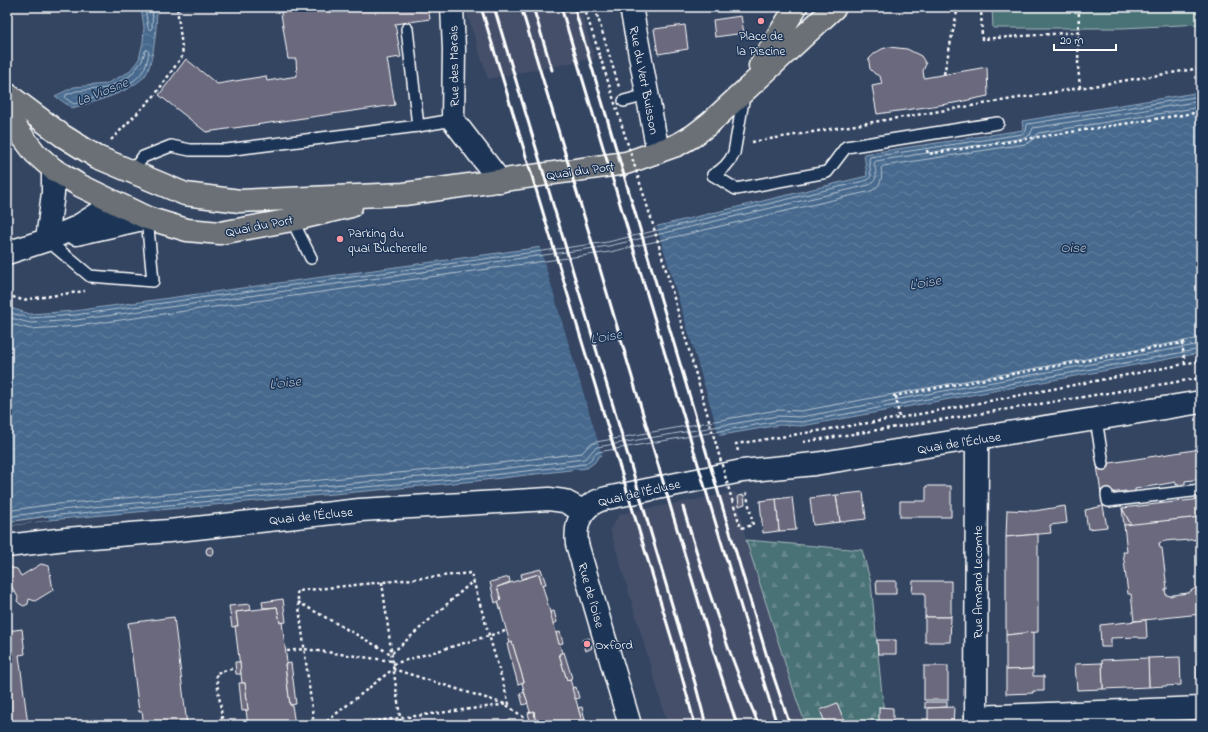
<svg xmlns="http://www.w3.org/2000/svg" width="1208" height="732" font-family="'Indie Flower',sans-serif">
  <defs>
    <pattern id="forest-firs" width="22" height="20" patternUnits="userSpaceOnUse"><rect width="22" height="20" fill="#4a7276"/><path d="M5 1l3.5 6h-7zM16 11l3.5 6h-7z" fill="#65878b"/></pattern>
    <pattern id="water-waves" width="16" height="10" patternUnits="userSpaceOnUse"><rect width="16" height="10" fill="#46698d"/><path d="M0 5q4-4 8 0t8 0" fill="none" stroke="#62809e"/></pattern>
  </defs>
  <rect width="100%" height="100%" fill="#344562"/>
  <filter id="ink" filterUnits="userSpaceOnUse"><feTurbulence type="fractalNoise" baseFrequency=".025" numOctaves="2"/><feDisplacementMap in="SourceGraphic" scale="8" xChannelSelector="R" yChannelSelector="G"/><feConvolveMatrix kernelMatrix="1 2 1 2 8 2 1 2 1" color-interpolation-filters="sRGB"/></filter>
  <g filter="url(#ink)">
    <g fill="#44506a">
      <path d="M465 7H580L595 58 488 79Z"/>
      <path d="M736 492 746 540 797 701 806 725H668L610 529 620 514Z"/>
    </g>
    <path fill="#4a7276" stroke="#a4b8ba" d="M992 7H1201V24L1123 28H993Z"/>
    <path fill="url(#forest-firs)" stroke="#a4b8ba" d="M746 540 862 550 871 583 885 725H806L797 701Z"/>
    <g fill="url(#water-waves)" stroke="#90a5bb">
      <path d="M141 7H157C157 23 154 68 143 78 124 95 95 101 72 108L55 96 74 87 106 84 129 72 139 59 143 42 144 27Z"/>
      <path d="M1201 92V353L802 426 780 425 599 456 594 463 587 468 476 481 49 520 7 526V307L30 314 74 311 608 238 867 176 864 154 1023 130 1022 121Z"/>
    </g>
    <g fill="#344562">
      <path d="M656 224 720 438 603 458 539 245 607 236Z"/>
      <path d="M48 516 49 520 7 526V521Z"/>
    </g>
    <g fill="none" stroke-linecap="round" stroke-linejoin="round">
      <g stroke="#b5c3d1" stroke-width="1">
        <path d="M145 7 148 28 150 30 152 28 153 7"/>
        <path d="M147 50 149 52C148 59 145 70 140 75 127 90 92 98 74 104L65 98 66 95 76 91 107 88 130 76 142 61 145 51Z"/>
        <path d="M7 312 30 318 75 315 608 242 868 180 871 176 869 159 870 157 1023 134 1026 131 1027 125 1028 124 1201 96"/>
        <path d="M7 317 30 323 76 320 609 246 869 185C879 180 876 172 874 163L876 161 1024 138 1030 135 1033 128 1201 101"/>
        <path d="M7 323 30 329 77 326 610 252 871 191C881 186 883 178 881 168L883 166 1025 144 1032 141 1038 133 1201 107"/>
        <path d="M7 511 47 505 474 466 582 453 589 445 596 442 777 410 801 411 1201 338"/>
        <path d="M7 517 48 511 475 472 584 459C590 456 591 450 597 447L778 416 801 417 1201 344"/>
        <path d="M7 522 48 516 475 477 585 464C592 460 593 455 598 452L779 421 802 422 1201 349"/>
      </g>
    </g>
    <g fill="#6a697d" stroke="#fff">
      <path d="M280 7H428L430 19 395 24 401 57 387 59 395 105 206 132 159 95 186 59 217 84 266 76 267 81 297 76 296 59H288Z"/>
      <path d="M710 7H740L711 12Z"/>
      <path d="M741 16 744 33 715 37 713 20Z"/>
      <path d="M685 25 688 49 658 54 654 29Z"/>
      <path d="M889 47 907 49 921 56 926 64 923 71 924 78 987 67 988 96 954 103 877 114 872 86 882 84 880 76 875 74 870 69 869 62V59L875 53 882 49Z"/>
      <path d="M1201 449V479L1185 481V484L1176 485V482L1135 489V492L1126 493V491L1101 494 1097 465Z"/>
      <path d="M926 486H951V517H900V501H926Z"/>
      <path d="M863 492 866 519 840 522 836 495Z"/>
      <path d="M744 495 745 504 739 506 738 496Z"/>
      <path d="M836 495 840 522 813 525 810 498Z"/>
      <path d="M792 497 796 530 779 531 776 499Z"/>
      <path d="M776 499 779 531 763 533 760 501Z"/>
      <path d="M1201 499V517L1131 525 1122 508Z"/>
      <path d="M1065 506 1067 523 1050 525 1051 533 1006 537 1007 510 1034 511Z"/>
      <path d="M1103 506 1107 527 1088 529 1085 510Z"/>
      <path d="M1122 508 1131 525 1124 526Z"/>
      <path d="M1201 517V539L1177 541 1175 540 1165 541 1159 543 1160 548H1162L1167 589H1165L1166 595 1171 596 1173 595 1188 593 1201 584V614L1134 621 1131 594H1128L1123 552H1127L1124 525Z"/>
      <path d="M1038 534V632L1006 635V537Z"/>
      <circle cx="210" cy="551" r="4"/>
      <path d="M41 564 49 566 53 590 35 601 29 599 28 604 24 606 20 604 17 601 18 597 12 587 7 586V568L9 567 17 569 21 576Z"/>
      <path d="M541 569 546 584 542 585 539 574 522 579 521 574Z"/>
      <path d="M539 574 562 653 559 654 567 680 570 679 583 725H535L534 711 530 712 522 683 524 682 512 642 510 643 498 601 501 600 497 587Z"/>
      <path d="M509 577 510 582 497 587 501 600 495 603 490 582Z"/>
      <path d="M876 581H896V594H877Z"/>
      <path d="M913 581H951V617H925V593H912Z"/>
      <path d="M283 599 286 622 280 623 277 607 263 608 262 602Z"/>
      <path d="M250 604 251 610 236 612 238 626 232 627 229 606Z"/>
      <path d="M277 607 280 623 282 622 287 663 285 664 290 705H292L295 725H248L246 710H248L245 683H242L235 626H238L236 612Z"/>
      <path d="M554 611 557 622 553 624 550 612Z"/>
      <path d="M174 617 187 725H144L142 712H139L128 623Z"/>
      <path d="M925 617H951L950 642H925Z"/>
      <path d="M1146 620 1147 638H1139L1138 637 1111 638V647H1101L1100 625Z"/>
      <path d="M22 629 25 654 19 655 28 725H7V631Z"/>
      <path d="M560 632 563 643 559 644 556 633Z"/>
      <path d="M1033 632V669L1006 670V635Z"/>
      <path d="M589 638 592 648 586 651 582 640Z"/>
      <path d="M877 640H896V654H878Z"/>
      <path d="M512 642 524 682 518 684 507 644Z"/>
      <path d="M564 652 572 678 570 679 567 680 559 654Z"/>
      <path d="M1180 657 1181 685 1149 687 1148 658Z"/>
      <path d="M1148 658 1149 687 1103 689 1102 660Z"/>
      <rect x="1197" y="660" width="4" height="18"/>
      <path d="M235 662H240L241 674H236Z"/>
      <path d="M291 663 296 704 290 705 285 664Z"/>
      <path d="M1102 663 1103 689 1077 690 1075 664Z"/>
      <rect x="924" y="666" width="24" height="34"/>
      <path d="M1033 669V676H1044V691H1033V693L1006 694V670Z"/>
      <path d="M239 683H245L248 710 242 711Z"/>
      <path d="M576 687 579 698 575 699 572 688Z"/>
      <path d="M524 692 528 703 523 705 520 693Z"/>
      <path d="M925 702H947V707L925 708Z"/>
      <path d="M837 703 846 725H826L820 710Z"/>
      <path d="M582 707 585 720 582 721 578 708Z"/>
      <path d="M879 707 893 708V725H879Z"/>
      <path d="M954 707 953 725H928V708Z"/>
      <path d="M534 711 536 725H527V722L530 721 528 713Z"/>
      <rect x="922" y="719" width="6" height="6"/>
      <path d="M509 720 510 725H475Z"/>
      <path d="M527 722V725H510V724Z"/>
    </g>
    <g fill="none" stroke-linecap="round" stroke-linejoin="round">
      <g stroke="#fff" stroke-width="14">
        <g id="service">
          <path d="M407 29 418 126"/>
          <path d="M624 101 647 95"/>
          <path d="M132 172 143 157 171 146 190 150H226L418 126 453 120"/>
          <path d="M713 175 736 189 827 172 846 147 998 123"/>
          <path d="M713 175C723 170 729 164 734 153L744 95"/>
          <path d="M292 220 311 258"/>
          <path d="M47 240 90 276 153 281 147 218"/>
          <path d="M1096 419 1103 464"/>
          <path d="M1107 494 1108 501 1201 490"/>
        </g>
      </g>
      <g stroke="#fff" stroke-width="25">
        <g id="minor">
          <path d="M452 7 454 49 453 120 500 181"/>
          <path d="M631 7 658 152"/>
          <path d="M76 234 147 218"/>
          <path d="M47 240 53 193V169"/>
          <path d="M7 253 47 240 75 228 115 203"/>
          <path d="M7 546 66 539 169 531 360 510 549 499 564 501 583 511"/>
          <path d="M976 717 1201 708"/>
          <path d="M630 725 577 544C574 520 584 503 607 498L742 471 815 464 1201 402"/>
          <path d="M976 725 977 439"/>
        </g>
      </g>
      <g stroke="#fff" stroke-width="25">
        <g id="primary">
          <path d="M760 66 796 7"/>
          <path d="M7 94 63 136 97 157 185 194 240 201 404 194 626 163 677 145 693 136 710 123 835 7"/>
          <path d="M7 116 35 153 53 169 79 185 147 218 187 230 220 233 292 220 351 206"/>
        </g>
      </g>
      <g stroke="#fff" stroke-width="2.5" stroke-dasharray="3 3" stroke-linecap="butt">
        <path d="M584 7 600 56"/>
        <path d="M981 7 982 39 1078 32"/>
        <path d="M1079 7 1078 66 1080 88"/>
        <path d="M584 9 595 8 619 87"/>
        <path d="M1036 9 1068 7"/>
        <path d="M944 74 958 7"/>
        <path d="M111 140 155 95 183 55 177 7"/>
        <path d="M752 142 1201 68"/>
        <path d="M927 150 928 154 1201 112"/>
        <path d="M7 295 22 300 85 291"/>
        <path d="M1182 343 1185 364"/>
        <path d="M893 396 1187 342"/>
        <path d="M896 396 899 418"/>
        <path d="M803 442 1201 378"/>
        <path d="M738 451 736 444 899 418 1185 364 1201 360"/>
        <path d="M732 500 741 528 753 525 746 491"/>
        <path d="M382 582 401 725"/>
        <path d="M298 602 391 654 473 581"/>
        <path d="M287 651 304 649 392 661"/>
        <path d="M393 664 505 631"/>
        <path d="M223 725 216 673 235 668"/>
        <path d="M314 725 297 591 471 573 509 704 346 725"/>
        <path d="M322 725 393 669 505 704 526 719"/>
      </g>
      <use href="#service" stroke="#1d3557" stroke-width="11"/>
      <use href="#minor" stroke="#1d3557" stroke-width="22"/>
      <use href="#primary" stroke="#6a7074" stroke-width="22"/>
      <g stroke="#fff" stroke-width="3">
        <path d="M481 7 672 640 695 725"/>
        <path d="M494 7 643 506 695 683 706 725"/>
        <path d="M521 7 597 259 713 650 737 725"/>
        <path d="M533 7 552 70"/>
        <path d="M561 7 736 591 777 725"/>
        <path d="M574 7 768 660 790 725"/>
        <path d="M683 507C705 581 728 654 759 725"/>
      </g>
      <path stroke="#fff" stroke-width="2.5" stroke-dasharray="3 3" stroke-linecap="butt" d="M600 56 651 218 732 500"/>
    </g>
  </g>
  <g fill="#ff9aa2" stroke="#1d3557" stroke-width="1.5">
    <circle cx="761" cy="21" r="4"/>
    <circle cx="340" cy="239" r="4"/>
    <circle cx="587" cy="644" r="4"/>
  </g>
  <g text-anchor="middle" stroke-width="3" stroke-linejoin="round" paint-order="stroke">
    <g font-size="13" fill="#fff" stroke="#1d3557" text-anchor="start">
      <text x="761" y="40" text-anchor="middle">Place de<tspan x="761" dy="15">la Piscine</tspan></text>
      <text x="348" y="237">Parking du<tspan x="348" dy="15">quai Bucherelle</tspan></text>
      <text x="595" y="649">Oxford</text>
    </g>
    <g font-size="13" fill="#fff" stroke="#1d3557">
      <text transform="translate(453 66) rotate(-91)" y="5">Rue des Marais</text>
      <text transform="translate(645 80) rotate(79)" y="5">Rue du Vert Buisson</text>
      <text transform="translate(580 170) rotate(-8)" y="5">Quai du Port</text>
      <text transform="translate(259 225) rotate(-11)" y="5">Quai du Port</text>
      <text transform="translate(959 442) rotate(-9)" y="5">Quai de l'Écluse</text>
      <text transform="translate(639 492) rotate(-13)" y="5">Quai de l'Écluse</text>
      <text transform="translate(311 515) rotate(-6)" y="5">Quai de l'Écluse</text>
      <text transform="translate(977 582) rotate(-90)" y="5">Rue Armand Lecomte</text>
      <text transform="translate(592 595) rotate(74)" y="5">Rue de l'Oise</text>
    </g>
    <g font-size="14" font-style="italic" fill="#b5c3d1" stroke="#1d3557">
      <text transform="translate(102 91) rotate(-22)" y="5">La Viosne</text>
      <text x="1073" y="252">Oise</text>
      <text transform="translate(925 282) rotate(-10)" y="5">L'Oise</text>
      <text transform="translate(606 336) rotate(-10)" y="5">L'Oise</text>
      <text transform="translate(285 382) rotate(-6)" y="5">L'Oise</text>
    </g>
  </g>
  <rect width="1208" height="732" fill="none" stroke="#1d3557" stroke-width="24"/>
  <rect x="12" y="12" width="1184" height="708" fill="none" stroke="#fff" stroke-width="1.5" filter="url(#ink)"/>
  <path d="M1054 44v6h62v-6" fill="none" stroke="#ffffff" stroke-width="2"/>
  <text x="1060" y="44" font-size="12" fill="#ffffff" stroke="#1d3557" stroke-width="3" paint-order="stroke">20 m</text>
</svg>
